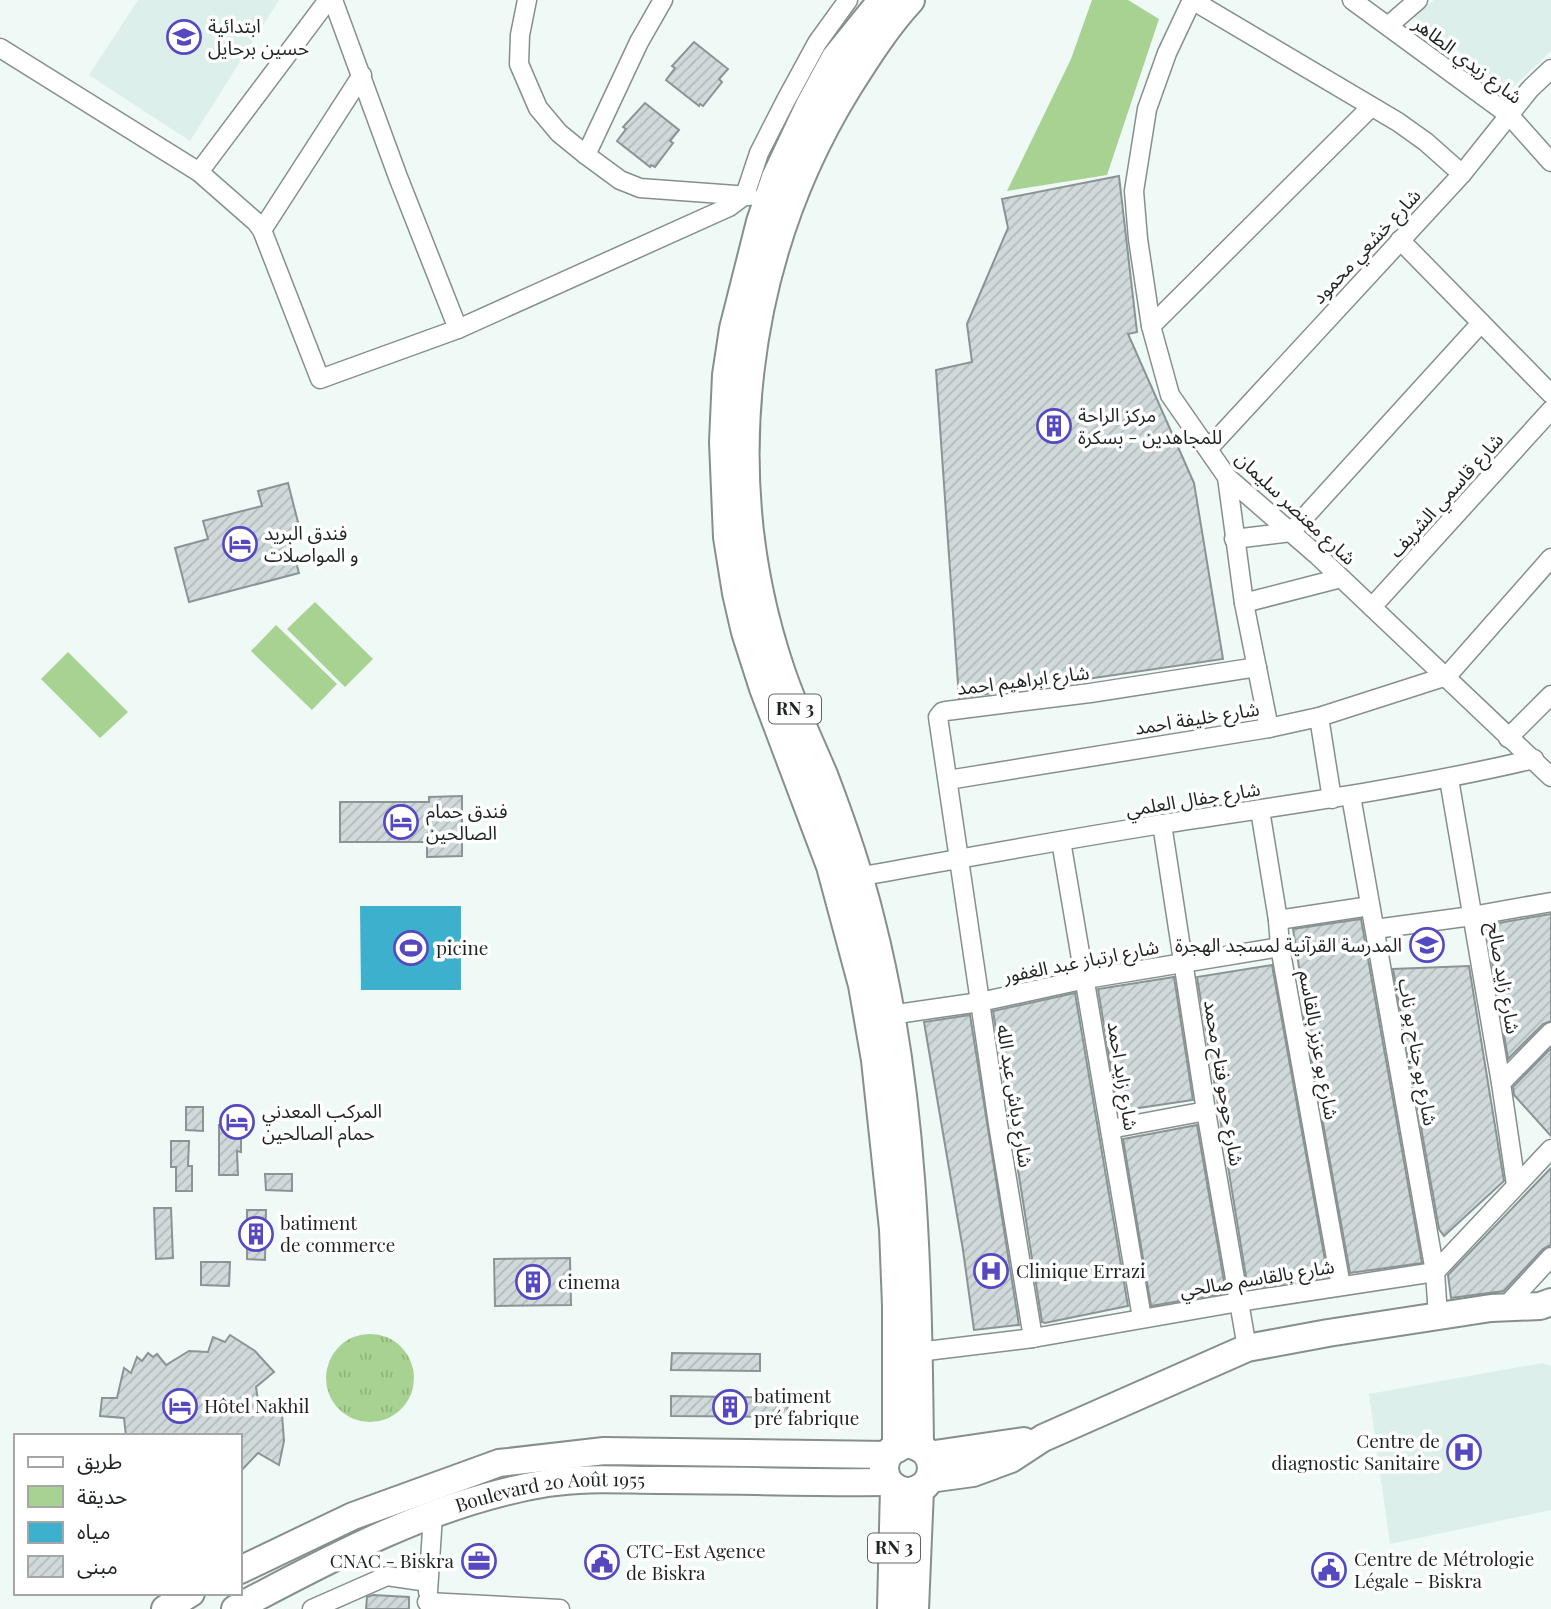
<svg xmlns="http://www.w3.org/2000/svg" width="1551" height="1609" font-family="'Playfair Display','Noto Sans Arabic',serif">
  <defs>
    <pattern id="grass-tufts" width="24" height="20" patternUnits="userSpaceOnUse" patternTransform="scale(1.75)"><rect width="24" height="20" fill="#a7d291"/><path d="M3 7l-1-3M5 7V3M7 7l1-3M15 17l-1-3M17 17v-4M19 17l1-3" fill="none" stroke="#8fb47d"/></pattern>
    <pattern id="building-hatch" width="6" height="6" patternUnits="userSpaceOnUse" patternTransform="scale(1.75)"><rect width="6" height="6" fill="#d0dada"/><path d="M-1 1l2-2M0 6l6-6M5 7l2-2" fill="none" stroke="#b2bbbb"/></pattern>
  </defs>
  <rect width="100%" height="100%" fill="#eff9f6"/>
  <g fill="#dcefea">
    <path d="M138 0H279L190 141 89 75Z"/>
    <path d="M1434 0H1551V51L1510 90 1414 17Z"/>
    <path d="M1542 1363 1551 1366V1510L1390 1544 1369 1394Z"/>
  </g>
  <circle fill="url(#grass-tufts)" cx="370" cy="1378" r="44"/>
  <g fill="#a7d291">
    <path d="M1092 0H1128L1159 19 1107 175 1007 191 1071 59Z"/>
    <path d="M315 602 373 659 345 687 287 629Z"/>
    <path d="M276 625 337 684 312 710 251 651Z"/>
    <path d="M68 652 128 712 100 738 41 679Z"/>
  </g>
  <path fill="#3db0ce" d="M360 906H461V990H361Z"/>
  <g fill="url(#building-hatch)" stroke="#8a9494" stroke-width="2">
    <path d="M694 42 728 69 719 79 722 82 703 106 700 104 699 106 666 80 675 68 672 66Z"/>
    <path d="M645 103 679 130 670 141 673 143 655 167 651 165 650 167 617 141 626 129 623 127Z"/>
    <path d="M1119 176 1137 332 1128 334 1194 483 1223 659 959 698 936 370 972 362 967 324 1008 228 1002 199Z"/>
    <path d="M288 483 302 538 290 541 299 573 189 602 175 548 208 539 203 521 262 506 258 491Z"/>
    <path d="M462 796V856L427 857V842H340V802H429V797Z"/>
    <path d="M1551 914V1021L1543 1024 1508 1059 1486 925Z"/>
    <path d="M1361 919 1422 1263 1350 1273 1303 1012 1306 1011 1293 929Z"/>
    <path d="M1272 965 1328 1277 1248 1289 1197 977Z"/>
    <path d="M1469 966 1504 1181 1444 1236 1439 1229 1393 969Z"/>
    <path d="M1174 977 1193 1100 1118 1111 1098 989Z"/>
    <path d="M1075 993 1128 1306 1045 1323 1042 1322 993 1011Z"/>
    <path d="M970 1015 1019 1325 974 1330 963 1250 924 1022Z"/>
    <path d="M1551 1048V1136L1514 1095 1513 1087Z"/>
    <path d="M186 1107H203V1131L186 1130Z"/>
    <path d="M219 1125 241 1126V1152L237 1151 238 1175H219Z"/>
    <path d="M1197 1125 1226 1293 1151 1306 1123 1139Z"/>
    <path d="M171 1141H189L188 1166H192V1191H176V1167H171Z"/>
    <path d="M1551 1168V1245L1543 1249 1504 1291 1451 1298 1448 1275Z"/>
    <path d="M265 1174H292V1191L266 1190Z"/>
    <path d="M154 1208H171L173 1258 156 1259Z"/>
    <path d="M247 1210H266L265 1260 247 1259Z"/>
    <path d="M570 1258 571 1305 495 1306 494 1259Z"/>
    <path d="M201 1262H230L229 1286 201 1285Z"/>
    <path d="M230 1335 255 1351 274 1372 256 1387 260 1414H282L284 1441 279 1465 258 1453 240 1472V1436H126L124 1418 100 1416 102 1398H117L124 1368 131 1373 137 1357 142 1361 148 1353 153 1357 157 1354 166 1365 189 1351 208 1352 213 1337 225 1342Z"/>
    <path d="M672 1353 760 1354V1371L671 1370Z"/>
    <path d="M671 1396 787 1398 788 1417 671 1416Z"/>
    <path d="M373 1595 409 1597V1609H366L367 1597Z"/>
  </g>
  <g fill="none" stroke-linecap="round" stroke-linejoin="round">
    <g stroke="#868f8c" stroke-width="21">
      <g id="street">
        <path d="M333 0 398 177 458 329"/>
        <path d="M527 0 520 35 519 64 538 108 559 133 586 155"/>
        <path d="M663 0 639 42 586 155 620 180 640 188 749 196"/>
        <path d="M1192 0 1167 53 1147 109 1134 191 1138 239 1151 326 1170 395 1227 477 1317 555 1551 777"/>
        <path d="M1192 0 1398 122 1426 142 1462 174"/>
        <path d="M1352 0 1509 115 1551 162"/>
        <path d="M1388 26 1418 0"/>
        <path d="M0 48 199 172 256 222 262 230 320 379 458 329 729 207 745 195 759 153 786 100 817 43 848 0"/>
        <path d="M199 172 328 0"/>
        <path d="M262 230 362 75"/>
        <path d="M1400 240 1551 394"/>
        <path d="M1151 326 1371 107"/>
        <path d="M1208 449 1462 174 1530 89 1551 69"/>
        <path d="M1227 477 1244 603 1269 728"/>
        <path d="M1234 539 1291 532 1481 323"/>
        <path d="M1244 603 1341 578"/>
        <path d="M1372 607 1551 410"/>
        <path d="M1319 717 1332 799"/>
        <path d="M1508 738 1551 695"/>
        <path d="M1449 779 1501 1083 1516 1185"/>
        <path d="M948 780 1269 728 1319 717 1447 676 1551 558"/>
        <path d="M1351 796 1435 1272 1438 1316"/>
        <path d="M1260 810 1278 920 1280 947 1341 1286"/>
        <path d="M1162 824 1206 1111 1247 1348"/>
        <path d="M1061 841 1142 1318"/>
        <path d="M857 877C959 859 1060 840 1162 824 1287 805 1411 788 1534 759"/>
        <path d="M1278 920 1370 906"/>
        <path d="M1375 929 1472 916 1551 902"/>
        <path d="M890 1015 980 1002 1086 979 1280 947"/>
        <path d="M1501 1083 1551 1032"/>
        <path d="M1110 1129 1206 1111"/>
        <path d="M1505 1307 1551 1257"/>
        <path d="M1033 1338 998 1124 938 717 942 712 946 711 1090 693 1257 667"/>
        <path d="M918 1352 1033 1338 1239 1302 1435 1272 1551 1149"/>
        <path d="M428 1592 433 1515"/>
        <path d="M427 1602 560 1609"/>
        <path d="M312 1609 387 1576 428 1582"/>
      </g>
    </g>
    <g stroke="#868f8c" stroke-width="30">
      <g id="secondary">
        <path d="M928 1455 1024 1441"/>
        <path d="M929 1479 973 1473 1011 1459 1043 1438 1247 1348 1328 1333 1491 1308 1540 1306 1551 1302"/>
        <path d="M240 1570 353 1516 499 1463 604 1451 889 1455"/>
        <path d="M165 1609 191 1593"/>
        <path id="s1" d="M235 1609C332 1557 439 1500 548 1483 585 1477 622 1480 659 1480 735 1480 811 1483 887 1482"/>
      </g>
    </g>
    <g stroke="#868f8c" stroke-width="32">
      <g id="primary">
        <path d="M883 0 836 58 810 106 776 178 761 222 734 329 727 375 724 442 728 537 737 593 746 632 764 688 831 866 863 985 876 1060 894 1229 897 1306V1448"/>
        <path d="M910 0C886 26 867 56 848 86 741 259 715 477 780 670 792 706 808 740 823 775 841 822 858 871 870 920 914 1092 917 1270 919 1447"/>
        <circle cx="908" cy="1468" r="24"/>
        <path d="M892 1609 895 1488"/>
        <path d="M914 1609 919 1489"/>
      </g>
    </g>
    <use href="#street" stroke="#fff" stroke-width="18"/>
    <use href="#secondary" stroke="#fff" stroke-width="26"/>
    <use href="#primary" stroke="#fff" stroke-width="28"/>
  </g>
  <defs>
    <g id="school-ring" transform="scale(1.75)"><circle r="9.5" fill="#fff" stroke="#5648c0" stroke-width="1.5"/><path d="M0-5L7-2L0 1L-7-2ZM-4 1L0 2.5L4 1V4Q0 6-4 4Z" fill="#5648c0"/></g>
    <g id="building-ring" transform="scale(1.75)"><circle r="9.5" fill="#fff" stroke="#5648c0" stroke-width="1.5"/><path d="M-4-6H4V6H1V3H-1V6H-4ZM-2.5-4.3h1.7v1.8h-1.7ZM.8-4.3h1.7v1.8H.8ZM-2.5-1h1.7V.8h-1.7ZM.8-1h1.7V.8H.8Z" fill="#5648c0"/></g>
    <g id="hotel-ring" transform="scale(1.75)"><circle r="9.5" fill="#fff" stroke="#5648c0" stroke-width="1.5"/><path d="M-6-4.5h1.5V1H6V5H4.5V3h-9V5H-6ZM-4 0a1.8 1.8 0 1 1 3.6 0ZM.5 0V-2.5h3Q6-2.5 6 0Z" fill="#5648c0"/></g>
    <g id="stadium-ring" transform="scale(1.75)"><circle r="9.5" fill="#fff" stroke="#5648c0" stroke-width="1.5"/><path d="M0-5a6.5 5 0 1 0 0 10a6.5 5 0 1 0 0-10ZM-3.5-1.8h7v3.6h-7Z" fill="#5648c0"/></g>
    <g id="hospital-ring" transform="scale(1.75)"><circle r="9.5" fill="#fff" stroke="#5648c0" stroke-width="1.5"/><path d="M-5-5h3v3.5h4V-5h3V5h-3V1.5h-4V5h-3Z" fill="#5648c0"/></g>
    <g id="office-ring" transform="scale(1.75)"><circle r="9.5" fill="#fff" stroke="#5648c0" stroke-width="1.5"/><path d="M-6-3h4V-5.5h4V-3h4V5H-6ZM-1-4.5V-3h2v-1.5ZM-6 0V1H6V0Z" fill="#5648c0"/></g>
    <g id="civic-ring" transform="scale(1.75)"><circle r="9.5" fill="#fff" stroke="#5648c0" stroke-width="1.5"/><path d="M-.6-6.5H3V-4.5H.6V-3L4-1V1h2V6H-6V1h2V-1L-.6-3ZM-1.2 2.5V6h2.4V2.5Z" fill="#5648c0"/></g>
  </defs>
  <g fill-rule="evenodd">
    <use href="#school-ring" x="184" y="37"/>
    <use href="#building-ring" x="1054" y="426"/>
    <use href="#hotel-ring" x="240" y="544"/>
    <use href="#hotel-ring" x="401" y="822"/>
    <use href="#school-ring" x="1427" y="945"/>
    <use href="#stadium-ring" x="411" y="948"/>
    <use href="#hotel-ring" x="237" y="1122"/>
    <use href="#building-ring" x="256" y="1234"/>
    <use href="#hospital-ring" x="991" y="1271"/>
    <use href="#building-ring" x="533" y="1282"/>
    <use href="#hotel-ring" x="180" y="1406"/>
    <use href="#building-ring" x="730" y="1407"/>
    <use href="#hospital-ring" x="1464" y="1452"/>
    <use href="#office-ring" x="479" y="1561"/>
    <use href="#civic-ring" x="602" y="1562"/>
    <use href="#civic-ring" x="1329" y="1570"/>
  </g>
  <g text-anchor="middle" stroke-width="7" stroke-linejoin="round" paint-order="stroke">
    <g fill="#fff" stroke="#626564" stroke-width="2">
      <rect x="769" y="694.5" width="52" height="29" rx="5"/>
      <rect x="868" y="1533.5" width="52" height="29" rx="5"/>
    </g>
    <g font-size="18" font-weight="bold" fill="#1f2322">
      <text x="795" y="715">RN 3</text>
      <text x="894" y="1554">RN 3</text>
    </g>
    <g font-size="19" fill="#1f2322" stroke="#fff" text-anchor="start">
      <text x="208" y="33">ابتدائية<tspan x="208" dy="22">حسين برحايل</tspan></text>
      <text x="1078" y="422">مركز الراحة<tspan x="1078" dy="22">للمجاهدين - بسكرة</tspan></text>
      <text x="264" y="540">فندق البريد<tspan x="264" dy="22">و المواصلات</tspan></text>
      <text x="426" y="818">فندق حمام<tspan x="426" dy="22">الصالحين</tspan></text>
      <text x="1402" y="952" text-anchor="end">المدرسة القرآنية لمسجد الهجرة</text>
      <text x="436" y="955">picine</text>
      <text x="262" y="1118">المركب المعدني<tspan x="262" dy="22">حمام الصالحين</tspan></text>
      <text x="280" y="1230">batiment<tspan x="280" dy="22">de commerce</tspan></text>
      <text x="1016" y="1278">Clinique Errazi</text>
      <text x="558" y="1289">cinema</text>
      <text x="754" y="1403">batiment<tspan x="754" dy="22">pré fabrique</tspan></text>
      <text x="204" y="1413">Hôtel Nakhil</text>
      <text x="1440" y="1448" text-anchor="end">Centre de<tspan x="1440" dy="22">diagnostic Sanitaire</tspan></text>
      <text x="626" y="1558">CTC-Est Agence<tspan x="626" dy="22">de Biskra</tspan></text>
      <text x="1354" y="1566">Centre de Métrologie<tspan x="1354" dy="22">Légale - Biskra</tspan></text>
      <text x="454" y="1568" text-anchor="end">CNAC - Biskra</text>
    </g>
    <g font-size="19" fill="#1f2322" stroke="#fff">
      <text transform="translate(1468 60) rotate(37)" y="7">شارع زيدي الطاهر</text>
      <text transform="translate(1366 246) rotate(-47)" y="7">شارع خشعي محمود</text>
      <text transform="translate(1446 495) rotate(-48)" y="7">شارع قاسمي الشريف</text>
      <text transform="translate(1296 508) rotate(43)" y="7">شارع معنصر سليمان</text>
      <text transform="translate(1023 680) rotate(-7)" y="7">شارع ابراهيم احمد</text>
      <text transform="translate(1197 718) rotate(-9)" y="7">شارع خليفة احمد</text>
      <text transform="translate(1193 799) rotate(-9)" y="7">شارع جفال العلمي</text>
      <text transform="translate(1081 961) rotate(-11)" y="7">شارع ارتباز عبد الغفور</text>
      <text transform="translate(1504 978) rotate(80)" y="7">شارع زايد صالح</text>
      <text transform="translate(1319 1045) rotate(80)" y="7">شارع بو عزيز بالقاسم</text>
      <text transform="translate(1418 1052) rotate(80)" y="7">شارع بو جناح بو ناب</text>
      <text transform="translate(1123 1076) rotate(81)" y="7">شارع زايد احمد</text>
      <text transform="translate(1224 1083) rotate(81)" y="7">شارع حوحو فتاح محمد</text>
      <text transform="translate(1015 1096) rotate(81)" y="7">شارع دباش عبد الله</text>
      <text transform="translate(1257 1278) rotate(-9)" y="7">شارع بالقاسم صالحي</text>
      <text dy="7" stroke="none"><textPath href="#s1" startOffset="340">Boulevard 20 Août 1955</textPath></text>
    </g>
  </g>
  <rect x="14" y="1434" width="228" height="161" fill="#ffffff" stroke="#a5a7a7" stroke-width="2"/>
  <rect x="28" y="1457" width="35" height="10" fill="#ffffff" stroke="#a5a7a7" stroke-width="2"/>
  <text x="77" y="1469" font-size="21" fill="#1f2322">طريق</text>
  <rect x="28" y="1486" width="35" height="21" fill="#a7d291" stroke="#a5a7a7" stroke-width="2"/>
  <text x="77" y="1504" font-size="21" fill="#1f2322">حديقة</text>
  <rect x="28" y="1522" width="35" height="21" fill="#3db0ce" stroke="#a5a7a7" stroke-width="2"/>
  <text x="77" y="1539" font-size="21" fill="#1f2322">مياه</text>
  <rect x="28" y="1556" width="35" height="21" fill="url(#building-hatch)" stroke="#a5a7a7" stroke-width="2"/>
  <text x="77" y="1574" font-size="21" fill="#1f2322">مبنى</text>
</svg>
